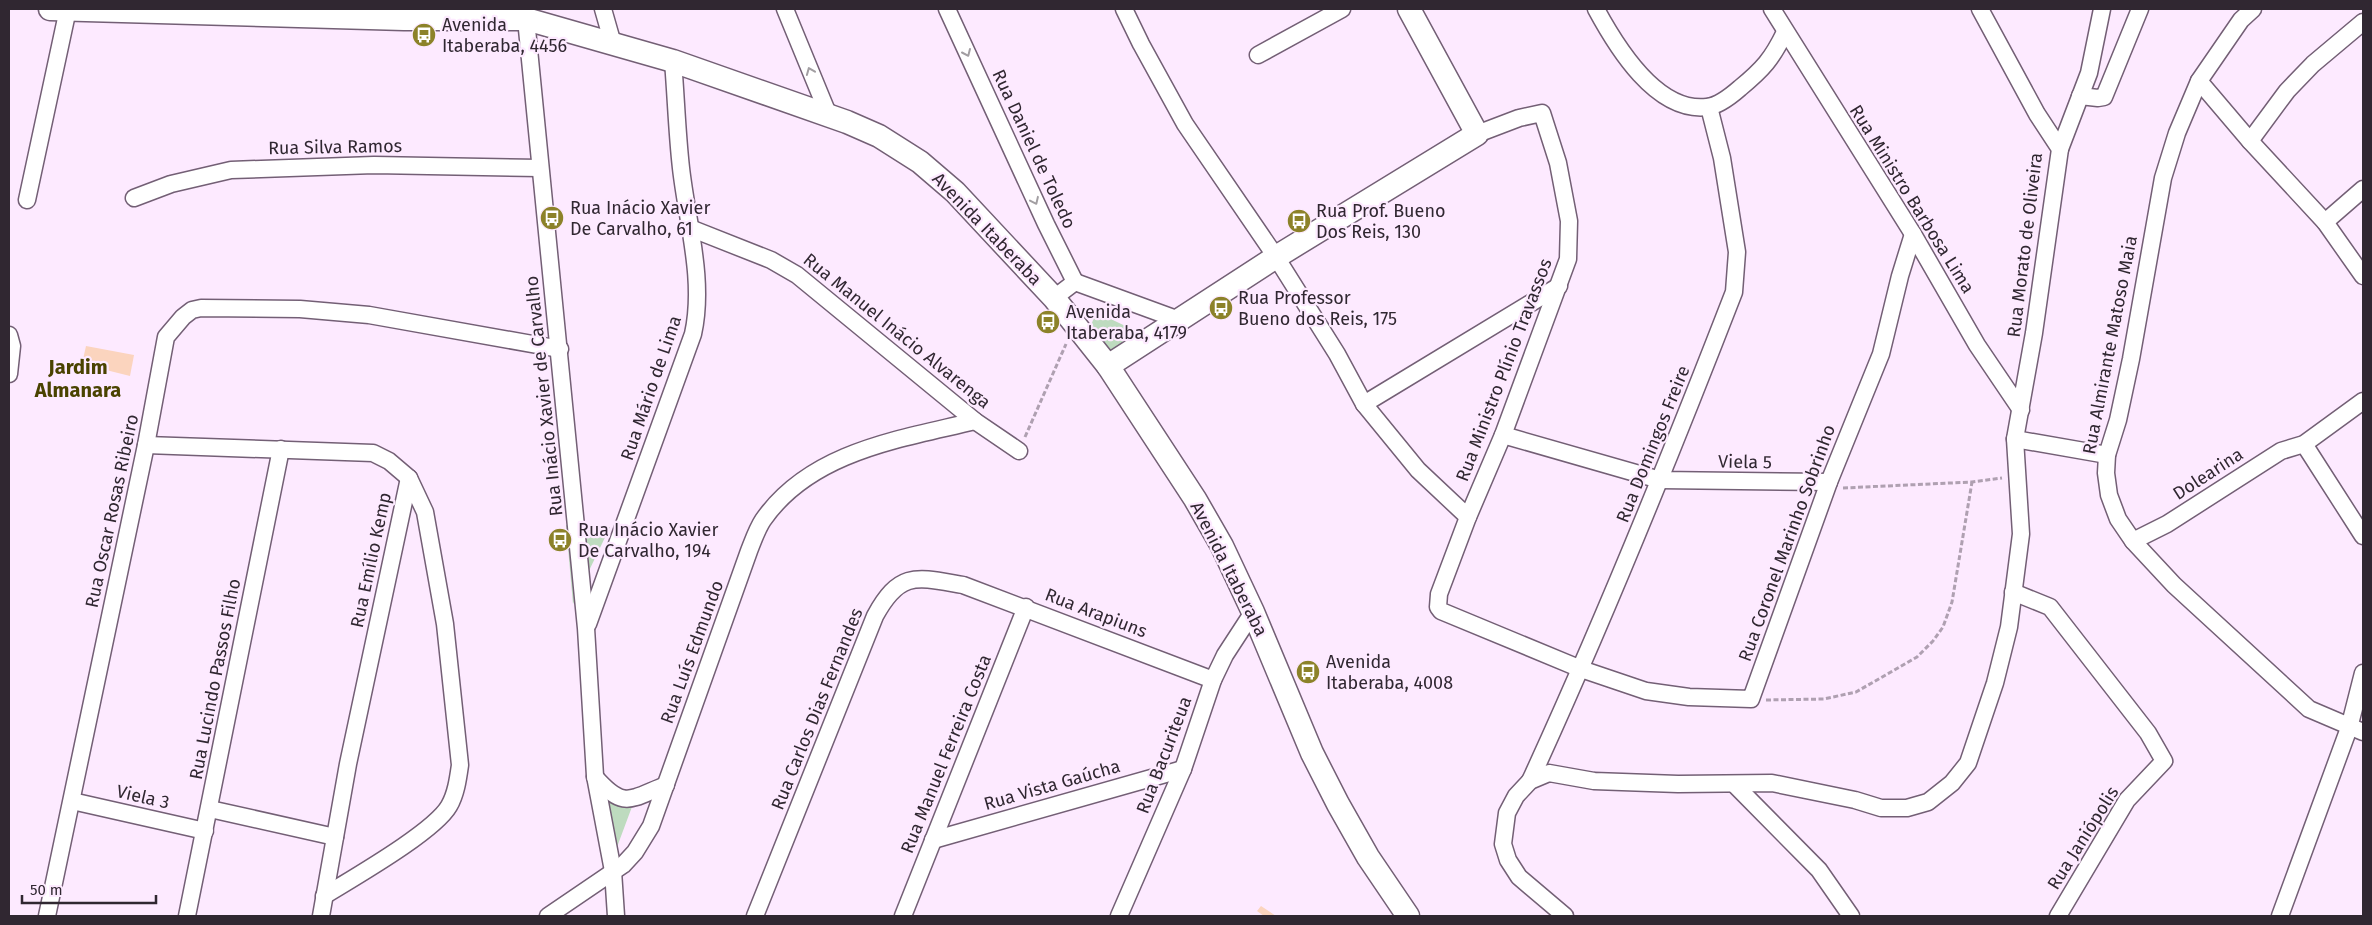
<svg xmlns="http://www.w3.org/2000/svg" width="2372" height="925" font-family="'Fira Sans',sans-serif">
  <rect width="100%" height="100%" fill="#fdeaff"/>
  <g fill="#bedbbf">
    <path d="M1096 312 1138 332 1106 354 1089 331Z"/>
    <path d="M566 525 610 527 573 604Z"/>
    <path d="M607 800 616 804H633L617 847 610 848Z"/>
  </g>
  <g fill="#fbd4be">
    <path d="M86 346 134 355 130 376 82 364Z"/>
    <path d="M1261 906 1276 916H1264L1257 911Z"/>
  </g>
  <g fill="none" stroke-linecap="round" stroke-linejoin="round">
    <g stroke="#735f75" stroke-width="19">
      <g id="street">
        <path d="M603 9 613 44"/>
        <path d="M785 9 829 116"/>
        <path d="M947 9 1046 224 1075 282 1054 298"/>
        <path d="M1124 9 1141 44 1185 124 1276 257 1337 354 1364 404 1418 470 1468 517"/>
        <path d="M1596 9C1616 46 1656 113 1707 107 1718 106 1732 95 1740 88 1763 69 1772 59 1785 32"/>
        <path d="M1772 9 1913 234 1977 345 2021 410"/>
        <path d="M2253 9 2241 20 2199 81 2177 133 2163 178 2131 359 2118 420 2107 455 2106 473 2109 495 2118 519 2133 541 2174 585 2309 709 2363 732"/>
        <path d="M526 19 586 628 595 776 613 871 616 916"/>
        <path d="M1258 55 1342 9"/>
        <path d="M2199 81 2250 141 2325 222 2363 276"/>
        <path d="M2080 96 2098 98 2104 97 2140 9"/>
        <path d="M1477 134 1519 118 1542 113 1558 163 1569 221 1568 259 1503 435 1468 517 1439 594 1438 607 1441 611 1581 669 1646 691 1689 697 1751 699 1829 482 1881 354 1900 276 1913 234"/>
        <path d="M2250 141 2287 91 2313 64 2363 22"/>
        <path d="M2060 149 2089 73 2102 9"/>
        <path d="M134 198 171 184 231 170 374 165 540 168"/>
        <path d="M27 200 68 9"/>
        <path d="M2325 222 2363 189"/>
        <path d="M690 228 771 260 797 275 975 421 1019 451"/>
        <path d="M1075 282 1179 320"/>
        <path d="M9 335 12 346 9 374"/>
        <path d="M1364 404 1559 286"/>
        <path d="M1503 435 1660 480 1829 482"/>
        <path d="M2015 439 2107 455"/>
        <path d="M2304 444 2363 536"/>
        <path d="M146 445 373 453 389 461 409 478 425 512 445 624 460 765C458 779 456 794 449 806 434 832 353 878 324 896"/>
        <path d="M2133 541 2167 524 2281 451 2304 444 2363 401"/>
        <path d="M2013 592 2050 607 2148 733 2164 761 2127 800 2058 916"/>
        <path d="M588 624 693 334C705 280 687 222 681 168 677 133 676 97 673 61"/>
        <path d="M595 777C624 810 630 799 666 785"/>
        <path d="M1530 781C1604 620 1670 457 1734 292L1737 252 1722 158 1709 107"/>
        <path d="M1734 784 1819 870 1851 916"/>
        <path d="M72 801 205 831"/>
        <path d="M210 809 335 837"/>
        <path d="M933 840 1183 769"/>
        <path d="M47 916 146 445 166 337 183 317 192 310 201 308 300 309 369 315 560 349"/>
        <path d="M187 916 281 449"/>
        <path d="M321 916 348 764 409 478"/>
        <path d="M548 916 623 865 635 852 651 826 749 551C753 541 757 529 763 520 811 451 901 439 975 421"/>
        <path d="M755 916 875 616C900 570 917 577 963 585L1213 680"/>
        <path d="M903 916 1026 607"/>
        <path d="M1119 916 1183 769 1213 680 1225 655 1253 612"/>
        <path d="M1565 916 1519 877 1508 860 1503 844 1507 813 1516 796 1530 781 1549 773 1594 781 1678 784 1772 783 1855 800 1881 808H1907L1928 802 1952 783 1968 763 1995 683 2009 627 2021 534 2015 439 2034 333 2060 149 2037 114 1980 9"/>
        <path d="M2280 916 2349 728 2363 673"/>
      </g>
    </g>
    <g stroke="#735f75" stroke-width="25">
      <g id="secondary">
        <path d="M50 9 404 19H526L673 61 847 122 879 136 920 162 955 192 1054 298 1108 366 1195 499 1222 546 1253 612 1312 753 1338 804 1368 857 1408 916"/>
        <path d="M1108 366 1276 257 1477 134 1409 9"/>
      </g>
    </g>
    <g stroke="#afa0b1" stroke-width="3" stroke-dasharray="5 2.5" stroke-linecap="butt">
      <path d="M1025 437 1066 344"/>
      <path d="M1843 488 1972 482 2002 478"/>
      <path d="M1766 700 1824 699 1856 692 1917 657 1933 641 1943 627 1952 602 1972 482"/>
    </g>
    <use href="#street" stroke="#fff" stroke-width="16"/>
    <use href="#secondary" stroke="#fff" stroke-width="22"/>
  </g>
  <defs><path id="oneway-chevron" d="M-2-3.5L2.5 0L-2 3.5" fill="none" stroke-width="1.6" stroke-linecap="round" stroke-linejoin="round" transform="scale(1.25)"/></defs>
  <g stroke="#a29ea2">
    <use href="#oneway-chevron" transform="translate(967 53) rotate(66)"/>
    <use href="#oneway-chevron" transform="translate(810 71) rotate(-112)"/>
    <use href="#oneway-chevron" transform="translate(1035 201) rotate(65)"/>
  </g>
  <defs>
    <g id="bus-disc" transform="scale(1.25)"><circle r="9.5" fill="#8c8229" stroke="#fdeaff"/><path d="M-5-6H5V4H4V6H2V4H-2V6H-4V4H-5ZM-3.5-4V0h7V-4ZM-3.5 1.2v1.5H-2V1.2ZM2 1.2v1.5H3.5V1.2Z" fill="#fff"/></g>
  </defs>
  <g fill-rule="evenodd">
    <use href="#bus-disc" x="424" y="35"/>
    <use href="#bus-disc" x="552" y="218"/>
    <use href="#bus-disc" x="1299" y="221"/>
    <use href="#bus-disc" x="1221" y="308"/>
    <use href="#bus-disc" x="1048" y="322"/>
    <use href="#bus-disc" x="560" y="540"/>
    <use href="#bus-disc" x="1308" y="672"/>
  </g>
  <g text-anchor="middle" stroke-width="4.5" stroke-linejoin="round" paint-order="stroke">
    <g font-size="18" fill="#302731" stroke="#fdeaff" text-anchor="start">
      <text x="442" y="31">Avenida<tspan x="442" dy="21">Itaberaba, 4456</tspan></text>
      <text x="570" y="214">Rua Inácio Xavier<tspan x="570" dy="21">De Carvalho, 61</tspan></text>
      <text x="1316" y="217">Rua Prof. Bueno<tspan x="1316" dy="21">Dos Reis, 130</tspan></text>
      <text x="1238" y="304">Rua Professor<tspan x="1238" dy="21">Bueno dos Reis, 175</tspan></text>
      <text x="1066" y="318">Avenida<tspan x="1066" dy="21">Itaberaba, 4179</tspan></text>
      <text x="578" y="536">Rua Inácio Xavier<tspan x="578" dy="21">De Carvalho, 194</tspan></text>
      <text x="1326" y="668">Avenida<tspan x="1326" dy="21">Itaberaba, 4008</tspan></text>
    </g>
    <g font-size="18" fill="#302731" stroke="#fdeaff">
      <text transform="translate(335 147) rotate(-1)" y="6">Rua Silva Ramos</text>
      <text transform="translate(1034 149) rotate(65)" y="6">Rua Daniel de Toledo</text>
      <text transform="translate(1912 199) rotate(58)" y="6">Rua Ministro Barbosa Lima</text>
      <text transform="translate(987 229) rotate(46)" y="6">Avenida Itaberaba</text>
      <text transform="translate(2025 245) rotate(-83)" y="6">Rua Morato de Oliveira</text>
      <text transform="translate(897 331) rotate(39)" y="6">Rua Manuel Inácio Alvarenga</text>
      <text transform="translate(2110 345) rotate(-79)" y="6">Rua Almirante Matoso Maia</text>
      <text transform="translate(1504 370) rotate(-69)" y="6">Rua Ministro Plínio Travassos</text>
      <text transform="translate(651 388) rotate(-71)" y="6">Rua Mário de Lima</text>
      <text transform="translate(544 396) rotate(-96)" y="6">Rua Inácio Xavier de Carvalho</text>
      <text transform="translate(1653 444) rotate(-68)" y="6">Rua Domingos Freire</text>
      <text transform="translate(1745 462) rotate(1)" y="6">Viela 5</text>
      <text transform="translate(2208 474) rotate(-33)" y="6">Dolearina</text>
      <text transform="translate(112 511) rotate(-78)" y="6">Rua Oscar Rosas Ribeiro</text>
      <text transform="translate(1787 543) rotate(-70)" y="6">Rua Coronel Marinho Sobrinho</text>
      <text transform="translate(371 560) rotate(-78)" y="6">Rua Emílio Kemp</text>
      <text transform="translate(1229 569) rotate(63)" y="6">Avenida Itaberaba</text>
      <text transform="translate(1096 613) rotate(21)" y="6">Rua Arapiuns</text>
      <text transform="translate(692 652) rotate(-70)" y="6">Rua Luís Edmundo</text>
      <text transform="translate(215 679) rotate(-79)" y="6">Rua Lucindo Passos Filho</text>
      <text transform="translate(817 709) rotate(-68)" y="6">Rua Carlos Dias Fernandes</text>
      <text transform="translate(946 754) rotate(-68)" y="6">Rua Manuel Ferreira Costa</text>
      <text transform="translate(1164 755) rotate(-69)" y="6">Rua Bacuriteua</text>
      <text transform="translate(1052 785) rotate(-16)" y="6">Rua Vista Gaúcha</text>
      <text transform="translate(143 797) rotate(13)" y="6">Viela 3</text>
      <text transform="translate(2083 838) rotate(-58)" y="6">Rua Janiópolis</text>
    </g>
    <g font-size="20" font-weight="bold" fill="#4a4300" stroke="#fdeaff">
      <text x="78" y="374">Jardim<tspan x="78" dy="23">Almanara</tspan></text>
    </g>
  </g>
  <rect width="2372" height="925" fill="none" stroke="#302731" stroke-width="20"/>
  <path d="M22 895v8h134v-8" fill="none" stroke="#302731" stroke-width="2.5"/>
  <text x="30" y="895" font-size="15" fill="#302731" stroke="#fdeaff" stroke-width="4" paint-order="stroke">50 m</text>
</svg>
